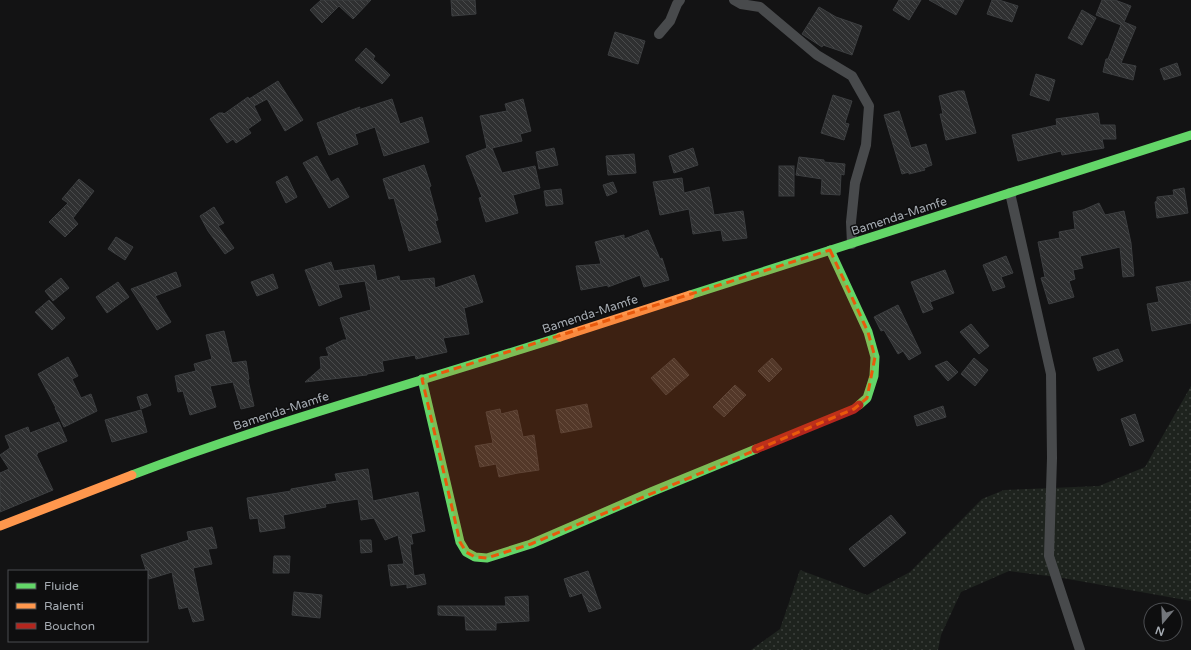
<svg xmlns="http://www.w3.org/2000/svg" width="1191" height="650" font-family="'Varela Round',sans-serif">
  <defs>
    <pattern id="grass-dots" width="8" height="8" patternUnits="userSpaceOnUse"><rect width="8" height="8" fill="#1e231e"/><path d="M2 2h.1M6 6h.1" fill="none" stroke="#3c403c" stroke-width="1.8" stroke-linecap="round"/></pattern>
    <pattern id="building-back-hatch" width="6" height="6" patternUnits="userSpaceOnUse"><rect width="6" height="6" fill="#2f3031"/><path d="M-1 5l2 2M0 0l6 6M5-1l2 2" fill="none" stroke="#4a4b4c"/></pattern>
  </defs>
  <rect width="100%" height="100%" fill="#131314"/>
  <path fill="url(#grass-dots)" d="M1191 386V601L1057 577 1009 571 961 592 941 635 938 650H751L780 629 800 570 867 595 910 572 982 499 1004 490 1099 486 1145 467Z"/>
  <g fill="url(#building-back-hatch)" stroke="#3c3e40">
    <path d="M321 0H371L353 19 339 6 322 23 310 10Z"/>
    <path d="M451 0H475L476 14 452 16Z"/>
    <path d="M899 0H921L909 20 893 10Z"/>
    <path d="M929 0H964L956 15Z"/>
    <path d="M992 0H999L1018 6 1012 22 987 14Z"/>
    <path d="M1102 0H1115L1131 6 1124 22 1136 27 1121 63 1136 66 1133 80 1103 72 1106 59H1108L1121 25 1096 15Z"/>
    <path d="M819 7 836 17 862 26 852 55 823 45 822 47 802 34Z"/>
    <path d="M1082 10 1096 18 1082 45 1068 38Z"/>
    <path d="M615 32 645 41 638 64 608 55Z"/>
    <path d="M366 48 375 56 373 59 390 75 382 84 355 60Z"/>
    <path d="M1177 63 1181 75 1164 80 1160 69Z"/>
    <path d="M1036 74 1055 80 1049 101 1030 95Z"/>
    <path d="M278 81 303 120 285 131 267 99 254 106 261 120 248 129 251 133 236 143 233 139 227 143 210 119 219 113H223L224 114 248 97 249 99Z"/>
    <path d="M958 91H964L976 133 946 140 940 114H943L939 96Z"/>
    <path d="M833 95 852 101 845 123 849 124 844 140 821 133Z"/>
    <path d="M392 99 400 124 422 117 429 142 384 156 375 127 355 134 358 144 329 155 317 123 360 107 358 110Z"/>
    <path d="M523 99 531 131 520 134 522 141 492 148 502 173 535 166 540 188 513 195 518 213 486 222 479 198 482 197 466 156 487 148 480 116 507 111 505 104Z"/>
    <path d="M899 111 911 148 926 144 932 165 924 168 925 170 909 174V172L902 174 884 115Z"/>
    <path d="M1098 113 1100 125H1115L1116 139H1102L1104 148 1062 155 1061 151 1018 161 1012 135 1057 125 1056 119Z"/>
    <path d="M554 148 558 165 539 169 536 152Z"/>
    <path d="M693 148 698 165 674 173 669 156Z"/>
    <path d="M634 154 636 173 608 175 606 156Z"/>
    <path d="M317 156 331 182 338 178 349 197 329 208 303 163Z"/>
    <path d="M799 157 824 160V162L845 164 844 175 841 174 840 195 821 194 822 179 796 175Z"/>
    <path d="M424 165 431 186 429 187 438 220 435 221 441 242 409 251 394 198 389 199 383 179Z"/>
    <rect x="779" y="166" width="15" height="30"/>
    <path d="M287 176 297 197 286 203 276 182Z"/>
    <path d="M682 178 684 193 709 187 714 215 743 211 747 238 723 241 721 230 693 234 689 209 660 215 653 182Z"/>
    <path d="M79 179 94 191 73 218 78 224 65 237 49 222 68 203 62 199Z"/>
    <path d="M613 182 617 192 607 196 603 185Z"/>
    <path d="M1184 188 1188 213 1157 218 1155 202 1157 201V197L1174 195 1173 190Z"/>
    <path d="M561 189 563 204 546 206 544 191Z"/>
    <path d="M1099 203 1105 215 1124 211 1131 243 1134 276 1123 277 1120 247 1080 256 1083 268 1073 270 1075 279 1069 281 1074 297 1049 304 1041 278 1045 277 1038 242 1060 238 1059 232 1075 229 1073 212 1083 210Z"/>
    <path d="M214 207 224 223 218 226 234 248 225 254 208 231 200 216Z"/>
    <path d="M648 230 660 259 662 258 669 280 644 287 640 275 608 287V285L581 290 576 266 601 264 595 242 624 235V239Z"/>
    <path d="M116 237 133 247 125 260 108 249Z"/>
    <path d="M1006 256 1013 273 1001 277 1005 287 993 291 983 265Z"/>
    <path d="M331 262 334 271 374 265 377 281 399 276 400 281 434 278 435 288 474 275 483 302 464 308 469 334 443 338 447 352 416 359 415 355 382 361 384 371 367 374V375L305 382 321 368 320 357 329 356 326 348 343 340H347L340 318 371 310 365 281 338 285 342 297 319 306 305 270Z"/>
    <path d="M945 270 954 293 930 302 933 309 923 313 911 282Z"/>
    <path d="M176 272 181 286 155 296 171 322 157 330 131 289Z"/>
    <path d="M273 274 278 288 257 296 251 282Z"/>
    <path d="M61 278 69 288 53 301 45 291Z"/>
    <path d="M1191 281V323L1152 331 1147 304 1159 302 1156 287Z"/>
    <path d="M118 282 129 297 107 313 96 297Z"/>
    <path d="M49 300 65 318 52 330 35 312Z"/>
    <path d="M898 305 921 353 909 360 903 351 898 354 884 330 881 331 874 317Z"/>
    <path d="M971 324 989 346 979 354 960 332Z"/>
    <path d="M224 331 232 363 246 361 249 379 248 380 254 406 241 409 233 382 210 386 216 407 190 415 183 391 178 392 175 376 196 371 194 364 212 359 206 335Z"/>
    <path d="M1118 349 1123 361 1098 371 1093 358Z"/>
    <path d="M68 357 78 376 72 379 81 398 91 394 97 411 64 427 55 408H56L38 374Z"/>
    <path d="M674 358 689 375 666 395 651 378Z"/>
    <path d="M772 358 782 369 769 382 758 371Z"/>
    <path d="M974 358 988 370 975 386 961 374Z"/>
    <path d="M947 361 958 372 948 381 935 366Z"/>
    <path d="M735 385 746 395 724 417 713 407Z"/>
    <path d="M147 394 151 405 141 409 137 397Z"/>
    <path d="M587 404 592 427 561 433 556 410Z"/>
    <path d="M943 406 946 417 917 426 914 416Z"/>
    <path d="M500 409 501 414 517 410 523 437 534 435 539 470 518 473 499 477 496 464 480 467 475 446 493 443 486 412Z"/>
    <path d="M141 410 147 432 112 442 105 420Z"/>
    <path d="M1135 414 1144 441 1130 446 1121 419Z"/>
    <path d="M59 422 67 441 37 453 38 454H36L53 490 0 512V473L9 469 0 455 10 448 5 436 28 427 30 433Z"/>
    <path d="M368 469 373 501 418 492 425 531 411 534 413 544H410L414 576 424 574 426 584 407 588V584L391 586 388 565 404 564 398 535 385 540 374 518 361 520 358 499 325 504 326 507 283 515 285 528 260 532 258 518 250 519 247 498 291 491V489L337 481 335 474Z"/>
    <path d="M891 515 906 533 864 567 849 549Z"/>
    <path d="M212 527 217 548 208 549 212 564 193 568 204 620 193 622 188 607 179 609 172 572 149 579 141 555 189 540 187 532Z"/>
    <path d="M360 540H371L372 552 361 553Z"/>
    <path d="M274 556H290L289 573H273Z"/>
    <path d="M588 571 601 608 589 612 582 593 570 597 564 579Z"/>
    <path d="M294 592 322 595 320 618 292 615Z"/>
    <path d="M528 596 529 621 496 623V630H466L465 616 438 615V606H506L505 597Z"/>
  </g>
  <g fill="none" stroke-linecap="round" stroke-linejoin="round">
    <g stroke="#484a4c" stroke-width="10">
      <path d="M734 0 741 4 760 7 817 55 852 76 869 106 866 145 855 183 851 222 852 244"/>
      <path d="M659 34 670 21 677 4 680 0"/>
      <path d="M1010 193 1051 374 1052 458 1049 556 1080 650"/>
    </g>
    <g stroke="#63d668" stroke-width="9">
      <path d="M830 250 868 332 875 357 874 376 867 398 859 405"/>
      <path d="M690 295 1191 135"/>
      <path d="M422 379 460 542 466 552 475 557 487 558 531 544 651 492 756 449"/>
      <path d="M132 475C272 422 417 383 560 337"/>
    </g>
    <g stroke="#ff974d" stroke-width="9">
      <path d="M560 337 690 295"/>
      <path d="M0 526 132 475"/>
    </g>
    <path stroke="#b3261e" stroke-width="9" d="M756 449 854 409 859 405"/>
  </g>
  <path fill="#e8590c" fill-opacity="0.2" stroke="#e8590c" stroke-width="3" stroke-dasharray="8 5" stroke-linejoin="round" d="M830 250 868 332 875 357 867 398 854 409 531 544 487 558 475 557 466 552 460 542 422 379Z"/>
  <g text-anchor="middle" stroke-width="3" stroke-linejoin="round" paint-order="stroke">
    <g font-size="12" fill="#a6acb3" stroke="#0e0e0f">
      <text transform="translate(899 216) rotate(-18)" y="4">Bamenda-Mamfe</text>
      <text transform="translate(590 314) rotate(-18)" y="4">Bamenda-Mamfe</text>
      <text transform="translate(281 411) rotate(-18)" y="4">Bamenda-Mamfe</text>
    </g>
  </g>
  <rect x="8" y="570" width="140" height="72" fill="#0e0e0f" stroke="#4b4d51"/>
  <rect x="16" y="583" width="20" height="6" fill="#63d668" stroke="#4b4d51"/>
  <text x="44" y="590" font-size="12" fill="#a6acb3">Fluide</text>
  <rect x="16" y="603" width="20" height="6" fill="#ff974d" stroke="#4b4d51"/>
  <text x="44" y="610" font-size="12" fill="#a6acb3">Ralenti</text>
  <rect x="16" y="623" width="20" height="6" fill="#b3261e" stroke="#4b4d51"/>
  <text x="44" y="630" font-size="12" fill="#a6acb3">Bouchon</text>
  <g transform="translate(1163 622) rotate(199)"><circle r="19" fill="#0e0e0f" stroke="#4b4d51"/>
  <path d="M0-3L7 15L0 10L-7 15Z" fill="#73767b"/>
  <text y="-6" font-size="11" font-weight="bold" text-anchor="middle" fill="#a6acb3">N</text>
  </g>
</svg>
